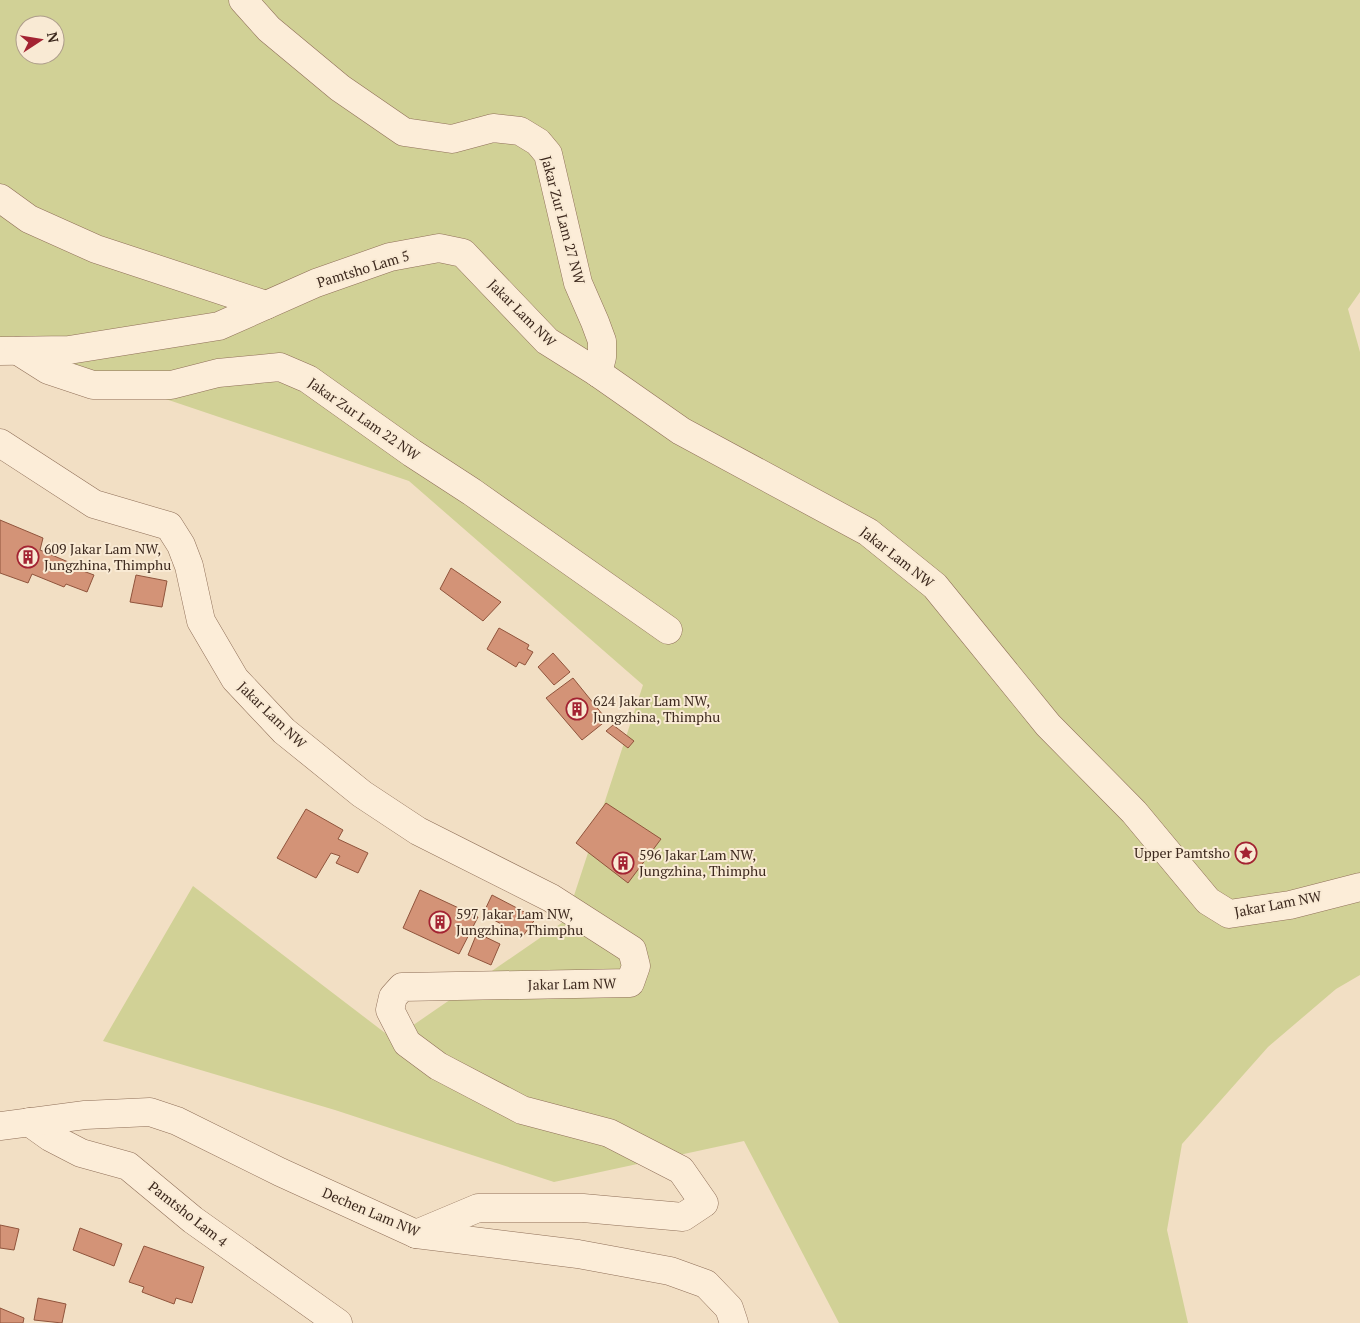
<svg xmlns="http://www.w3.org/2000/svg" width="1360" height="1323" font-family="'PT Serif',serif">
  <rect width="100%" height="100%" fill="#f2dfc4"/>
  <path fill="#d1d196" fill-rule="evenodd" d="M0 0H1360V292L1348 309 1360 352V975L1336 989 1268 1047 1182 1144 1167 1230 1188 1323H839L744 1141 554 1182 335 1110 103 1041 193 886 393 1039 566 920 643 685 409 481 44 358 0 337ZM25 25H55V55H25Z"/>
  <g fill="#d39377" stroke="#90543c">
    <path d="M0 520 43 538 40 550 73 564 72 567 94 575 87 592 66 584 64 587 32 574 28 583 0 573Z"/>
    <path d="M451 568 501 602 483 621 440 589Z"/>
    <path d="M136 575 167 581 162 607 130 602Z"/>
    <path d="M499 628 529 645 527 649 533 652 525 665 519 662 516 667 487 649Z"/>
    <path d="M553 653 570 672 554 685 538 667Z"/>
    <path d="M573 678 607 720 582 740 546 698Z"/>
    <path d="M613 725 634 741 628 748 606 731Z"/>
    <path d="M606 803 661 839 628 883 576 843Z"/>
    <path d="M306 809 343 830 338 839 368 853 358 873 336 863 340 856 331 853 316 878 277 858Z"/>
    <path d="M420 890 478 917 459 954 403 928Z"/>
    <path d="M492 895 536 918 523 936 483 914Z"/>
    <path d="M477 933 500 944 491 965 468 955Z"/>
    <path d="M0 1225 19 1229 14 1250 0 1248Z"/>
    <path d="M80 1228 122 1244 114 1266 73 1250Z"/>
    <path d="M144 1246 204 1267 192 1303 176 1298 174 1304 142 1292 144 1287 129 1282Z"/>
    <path d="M38 1298 66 1304 62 1323 34 1320Z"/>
    <path d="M0 1308 24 1318 23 1323H0Z"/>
  </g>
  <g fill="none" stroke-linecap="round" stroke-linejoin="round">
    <g stroke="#8f6f58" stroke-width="29">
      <g id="street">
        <path d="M243 0 269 29 340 88 404 132 452 139 493 128 520 131 538 142 548 154 578 283 595 322 602 341V357L598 373"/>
        <path d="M0 198 29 219 96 249 266 305"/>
        <path d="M0 351 69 350 219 326 316 283 390 257 439 248 463 253 547 341 598 373 681 431 868 532 935 586 1048 725 1134 812 1208 901 1229 914 1290 905 1360 887"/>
        <path d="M18 351 48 370 93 385H171L218 373 280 367 308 379 412 453 472 492 668 630"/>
        <path d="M0 443 94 504 169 526 181 545 189 566 201 621 235 679 284 731 362 794 418 831 551 898 632 950 636 966 630 983 402 987 393 997 390 1010 407 1043 438 1066 522 1110 609 1133 681 1170 704 1203 683 1217 583 1208H478L416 1234"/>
        <path d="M29 1122 50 1137 81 1153 128 1166 193 1220 338 1323"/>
        <path d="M0 1126 85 1115 150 1112 177 1121 280 1172 416 1234 578 1254 670 1271 706 1284 729 1308 734 1323"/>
      </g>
    </g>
    <use href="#street" stroke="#fcedd8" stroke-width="28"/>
  </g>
  <defs>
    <g id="building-ring" transform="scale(1.125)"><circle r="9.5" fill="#f9ead4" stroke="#a32332" stroke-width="1.5"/><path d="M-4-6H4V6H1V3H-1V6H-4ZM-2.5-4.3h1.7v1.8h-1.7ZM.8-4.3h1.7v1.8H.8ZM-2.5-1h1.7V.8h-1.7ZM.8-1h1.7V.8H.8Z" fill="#a32332"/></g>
    <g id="sight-ring" transform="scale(1.125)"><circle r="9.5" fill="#f9ead4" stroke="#a32332" stroke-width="1.5"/><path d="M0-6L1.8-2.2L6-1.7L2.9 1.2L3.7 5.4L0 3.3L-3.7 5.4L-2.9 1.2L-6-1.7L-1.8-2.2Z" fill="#a32332"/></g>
  </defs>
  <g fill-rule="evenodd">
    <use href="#building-ring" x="28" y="557"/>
    <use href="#building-ring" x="577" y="709"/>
    <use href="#sight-ring" x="1246" y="853"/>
    <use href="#building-ring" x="623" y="863"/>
    <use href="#building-ring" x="440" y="922"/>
  </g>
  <g text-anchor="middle" stroke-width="4" stroke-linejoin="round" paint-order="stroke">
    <g font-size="14" fill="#3d291e" stroke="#f9ead4">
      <text transform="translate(563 220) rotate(75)" y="5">Jakar Zur Lam 27 NW</text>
      <text transform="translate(363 269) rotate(-17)" y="5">Pamtsho Lam 5</text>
      <text transform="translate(522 313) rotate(45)" y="5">Jakar Lam NW</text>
      <text transform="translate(364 419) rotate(35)" y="5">Jakar Zur Lam 22 NW</text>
      <text transform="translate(897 557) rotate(38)" y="5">Jakar Lam NW</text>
      <text transform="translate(272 715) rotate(44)" y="5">Jakar Lam NW</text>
      <text transform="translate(1278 904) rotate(-11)" y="5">Jakar Lam NW</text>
      <text transform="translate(572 984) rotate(-1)" y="5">Jakar Lam NW</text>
      <text transform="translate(371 1212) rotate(23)" y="5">Dechen Lam NW</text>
      <text transform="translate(188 1214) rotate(38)" y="5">Pamtsho Lam 4</text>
    </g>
    <g font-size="14" fill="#3d291e" stroke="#f9ead4" text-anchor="start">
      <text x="44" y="554">609 Jakar Lam NW,<tspan x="44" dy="16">Jungzhina, Thimphu</tspan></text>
      <text x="593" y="706">624 Jakar Lam NW,<tspan x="593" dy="16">Jungzhina, Thimphu</tspan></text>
      <text x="1230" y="858" text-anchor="end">Upper Pamtsho</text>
      <text x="639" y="860">596 Jakar Lam NW,<tspan x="639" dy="16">Jungzhina, Thimphu</tspan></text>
      <text x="456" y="919">597 Jakar Lam NW,<tspan x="456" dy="16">Jungzhina, Thimphu</tspan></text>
    </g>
  </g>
  <g transform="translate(40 40) rotate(78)"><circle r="24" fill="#f9ead4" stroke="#ae9d8b"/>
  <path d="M0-4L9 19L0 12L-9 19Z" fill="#a32332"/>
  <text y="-8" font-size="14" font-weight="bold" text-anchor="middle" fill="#3d291e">N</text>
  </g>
</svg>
